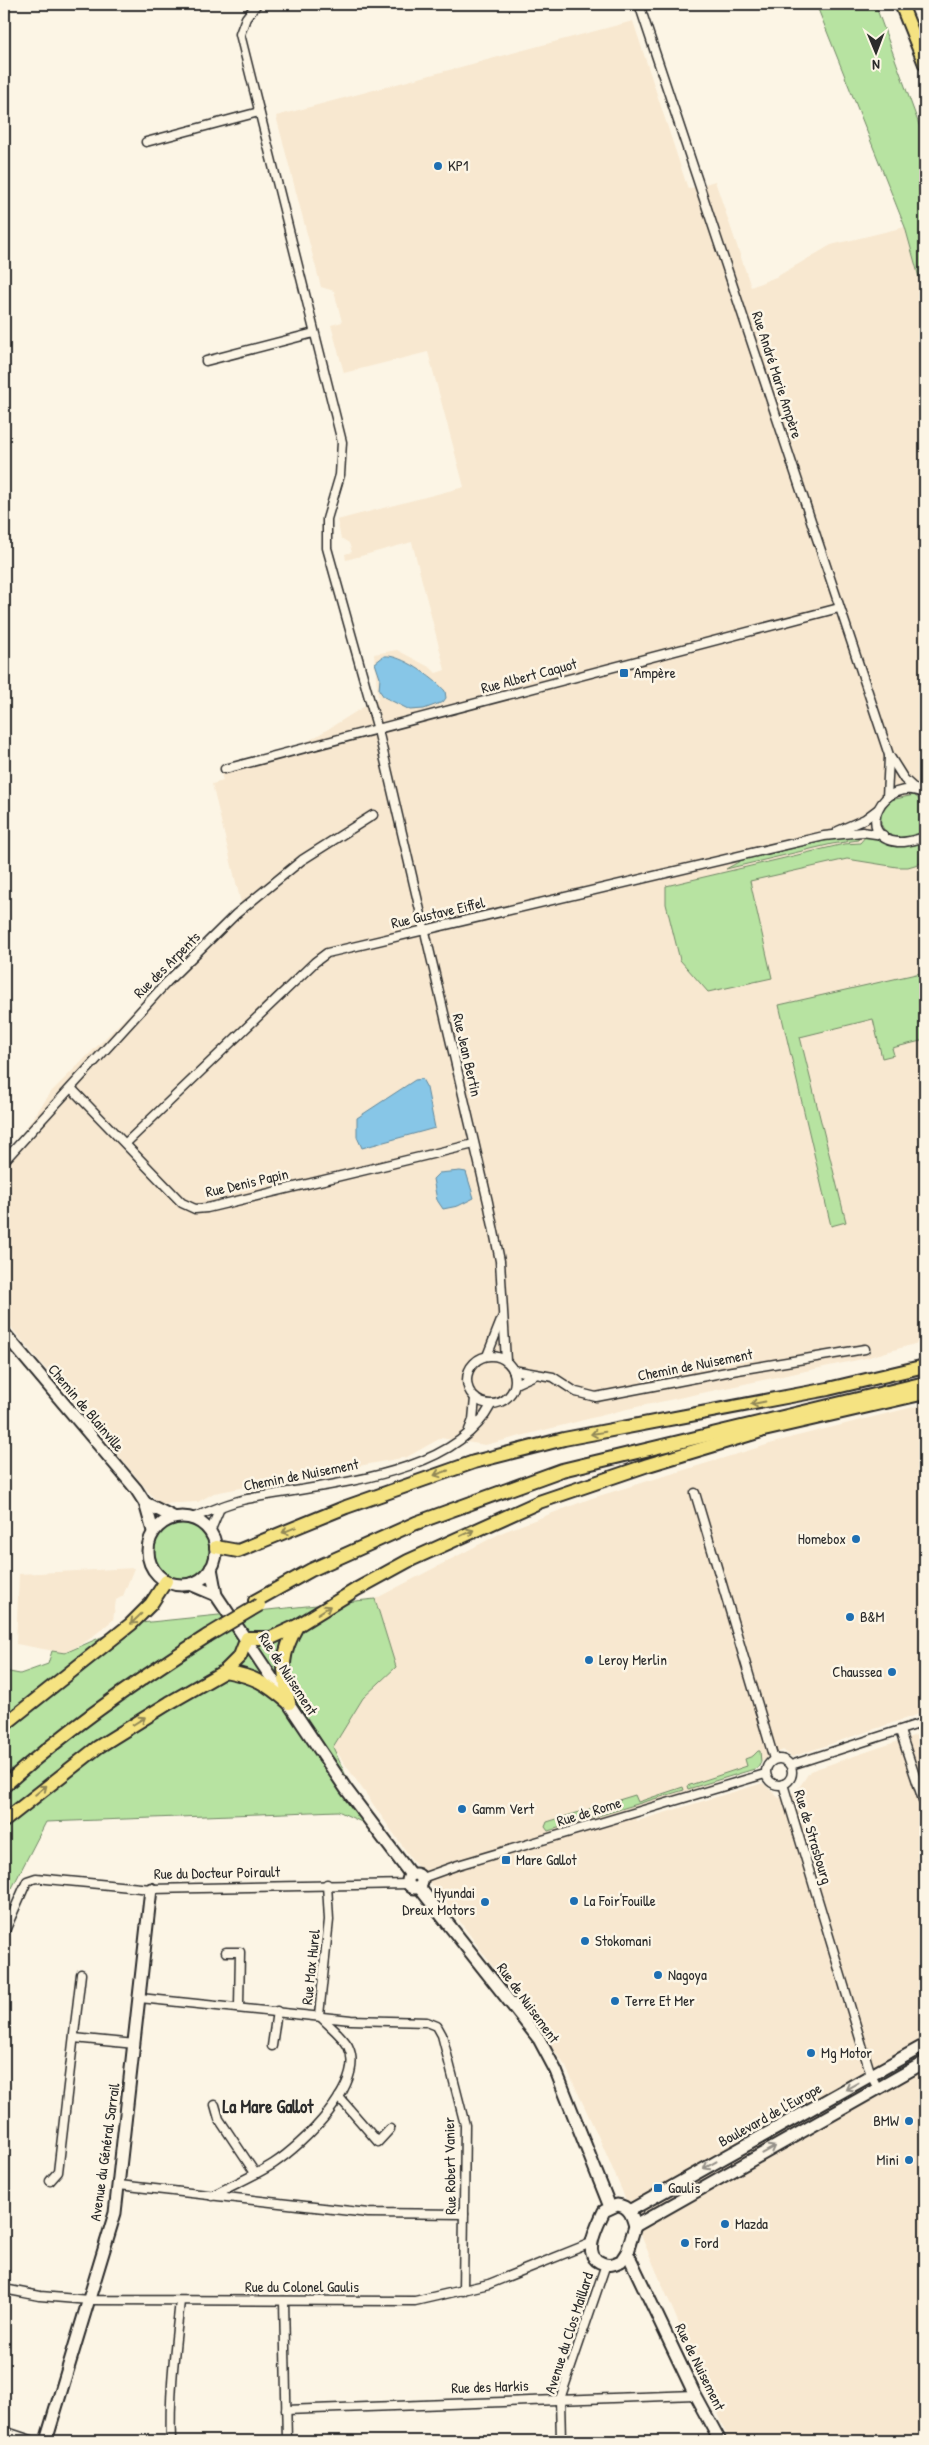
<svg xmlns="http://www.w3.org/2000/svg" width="929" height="2445" font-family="'Patrick Hand',sans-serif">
  <rect width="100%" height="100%" fill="#fcf5e5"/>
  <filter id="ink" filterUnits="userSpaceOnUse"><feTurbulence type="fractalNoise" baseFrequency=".02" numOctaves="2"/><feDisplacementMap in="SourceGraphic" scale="10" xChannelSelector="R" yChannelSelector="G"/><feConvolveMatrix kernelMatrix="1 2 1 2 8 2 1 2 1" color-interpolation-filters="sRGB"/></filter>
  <g filter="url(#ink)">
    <g fill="#f8e8d0">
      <path d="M633 21 688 189 715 181 751 287 778 276 831 245 905 227 925 299V1341L862 1359 627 1409 485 1445 441 1438 407 1457 214 1493 198 1502 159 1504 4 1319V1159L52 1091 241 903 212 784 223 781 219 766 299 747 378 698 374 654 397 650 431 668 436 673 445 670 412 542 346 560 345 554 352 552 349 543 341 538 337 520 464 487 428 352 344 373 331 325 342 322 334 291 321 287 276 116Z"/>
      <path d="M925 1404V1712L792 1757 783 1750 762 1761 752 1770 633 1809 637 1821 763 1783 779 1798 796 1792 810 1771 925 1732V2441H729L605 2151 566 2067 448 1905 413 1861 333 1747 363 1698 396 1667 375 1599 503 1532 592 1498 793 1437Z"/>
      <path d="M134 1568 123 1596 116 1600 113 1620 87 1641 65 1653 16 1644 19 1574Z"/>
    </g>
    <g fill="#b7e3a1" stroke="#718766">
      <path d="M816 4H875L925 141V299L905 227Z"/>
      <path d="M914 795 925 804V832C909 838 890 844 881 824V810L891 800Z"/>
      <path d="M860 836 858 840 832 844 726 869 742 860 833 839Z"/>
      <path d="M866 836 875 837 896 847 925 842V862L908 867H897L847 859 750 881 772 978 708 992 680 960 666 904V886L844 844 860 843Z"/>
      <path d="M925 972V1040L892 1048 894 1055 882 1058 873 1019 800 1037 846 1222 831 1226 779 1005Z"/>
      <circle cx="182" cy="1552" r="30"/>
      <path d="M375 1599 396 1667 363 1698 333 1747 368 1825 338 1811 46 1822 12 1888 4 1883V1671L20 1674 48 1664 52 1651 65 1653 131 1624Z"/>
      <path d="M758 1751H760L761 1762 758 1768 688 1789 687 1786 747 1766 745 1759 753 1756Z"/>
      <path d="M683 1787 684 1790 548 1831 545 1827 547 1822 635 1795 638 1802Z"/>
    </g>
    <g fill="#87c6e7" stroke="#62889c">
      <path d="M384 656C401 654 434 678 445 691L446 698 443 702 424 709 410 710 384 697 379 690 380 678 375 663Z"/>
      <path d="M422 1079 427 1088 435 1128 362 1148 357 1137V1118L415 1080Z"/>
      <path d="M460 1171 466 1172 474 1198 458 1206 443 1209 437 1200 433 1179 439 1173Z"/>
    </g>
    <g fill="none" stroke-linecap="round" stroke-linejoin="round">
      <g stroke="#2b2b2b" stroke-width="11">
        <g id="street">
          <path d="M257 4 246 18 240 34 342 442 340 475 327 519V548L378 730 488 1202 500 1261 506 1361"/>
          <path d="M639 4 889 755 904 779 916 790"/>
          <path d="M146 142 259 112"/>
          <path d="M206 361 314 333"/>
          <path d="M225 769 839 608"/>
          <path d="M925 794C882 773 853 838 898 842 907 843 917 839 925 837"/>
          <path d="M887 797 889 757"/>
          <path d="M838 831 865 819 877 810"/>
          <path d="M72 1089 182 1203 195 1209 207 1208 474 1144"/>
          <path d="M126 1143 315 962 327 953 824 836 862 832 883 835"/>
          <path d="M4 1161 167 982 236 914 302 860 373 815"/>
          <circle cx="491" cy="1380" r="24"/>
          <path d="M487 1356 502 1318"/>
          <path d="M513 1370 553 1377 576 1392 596 1397 732 1371 865 1349"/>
          <path d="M515 1384 535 1375"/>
          <path d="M469 1430 473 1420 475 1398"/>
          <path d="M695 1493 774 1759"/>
          <path d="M192 1518C208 1512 225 1504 242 1500 316 1484 452 1480 491 1405"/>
          <path d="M210 1532 220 1508"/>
          <path d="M900 1731 925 1806"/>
          <circle cx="779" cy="1772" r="13"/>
          <path d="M791 1765 925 1722"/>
          <path d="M783 1784 871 2075 878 2089"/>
          <path d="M422 1878 458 1865 765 1774"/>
          <path d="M4 1933 27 1881 36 1878 151 1889 409 1884"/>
          <path d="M226 1952H240L239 2006"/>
          <path d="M140 1998 351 2020 427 2022 437 2026 442 2035 465 2125 463 2291"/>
          <path d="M74 2038 135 2044"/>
          <path d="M272 2046 277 2011"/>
          <path d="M339 2097 378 2142 390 2129"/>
          <path d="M215 2105 219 2119 255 2173"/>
          <path d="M50 2181 58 2172 81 1974"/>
          <path d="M119 2185 368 2213 464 2214"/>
          <path d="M212 2196C232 2185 254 2176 273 2164 302 2145 367 2084 348 2046 342 2035 327 2024 319 2015L329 1920 327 1884"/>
          <path d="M4 2289 40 2296 89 2300 415 2301 489 2284 591 2243"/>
          <path d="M284 2301 287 2441"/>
          <path d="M286 2410 695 2395"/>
          <path d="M4 2431 34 2441"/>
          <path d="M171 2441C169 2394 175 2348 180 2301"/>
          <path d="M561 2441 560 2399 606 2264"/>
        </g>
      </g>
      <g stroke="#2b2b2b" stroke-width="15">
        <g id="secondary">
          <path d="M4 1333 136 1489 145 1503 153 1531"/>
          <path d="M145 1503 173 1517"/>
          <circle cx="182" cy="1551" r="34"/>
          <path d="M211 1568 216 1595 346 1789 411 1875"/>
          <path d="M190 1584 216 1595"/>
          <circle cx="415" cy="1881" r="7"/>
          <path d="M419 1887 539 2039 556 2071 610 2207"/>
          <path d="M617 2205C629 2206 632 2215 635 2226L627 2252 621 2261C614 2264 609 2266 602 2263 580 2256 598 2225 604 2211Z"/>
          <path d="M629 2211 925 2045"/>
          <path d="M635 2226 925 2062"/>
          <path d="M627 2252 695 2395 720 2441"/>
          <path d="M46 2441 115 2213 151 1889"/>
        </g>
      </g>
      <g stroke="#2b2b2b" stroke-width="16">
        <g id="primary">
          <path d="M901 4 925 64"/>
          <path d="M755 1432 925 1393"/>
          <path d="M216 1547 238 1551 346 1507 474 1462 564 1439 828 1389 925 1366"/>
          <path d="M255 1601 311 1570 416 1523 562 1470 925 1383"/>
          <path d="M225 1671C256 1677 265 1683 289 1703"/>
          <path d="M289 1703C283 1669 279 1658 297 1626"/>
          <path d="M4 1725 131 1624 151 1604 166 1581"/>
          <path d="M4 1786C67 1729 136 1681 207 1636"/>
          <path d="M4 1821 98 1747 169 1703 225 1671 240 1656 247 1638H271L297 1626 357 1589 408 1561 539 1502 648 1465 761 1431"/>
        </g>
      </g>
      <use href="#street" stroke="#fcf5e5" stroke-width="8"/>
      <use href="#secondary" stroke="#fcf5e5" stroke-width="11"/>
      <use href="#primary" stroke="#f5e382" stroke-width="12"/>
      <g stroke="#2b2b2b" stroke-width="16" stroke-linecap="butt">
        <path id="primary-bridge" d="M207 1636 259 1605"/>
      </g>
      <use href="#primary-bridge" stroke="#f5e382" stroke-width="12"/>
    </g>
    <defs><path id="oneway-shaft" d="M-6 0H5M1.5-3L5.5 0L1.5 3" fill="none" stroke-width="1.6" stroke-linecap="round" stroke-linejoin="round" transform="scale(1.25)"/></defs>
    <g stroke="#908756">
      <use href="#oneway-shaft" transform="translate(758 1403) rotate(169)"/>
      <use href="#oneway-shaft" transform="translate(598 1433) rotate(170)"/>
      <use href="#oneway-shaft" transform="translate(441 1473) rotate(161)"/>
      <use href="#oneway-shaft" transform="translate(289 1530) rotate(158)"/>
      <use href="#oneway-shaft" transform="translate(467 1533) rotate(-24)"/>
      <use href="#oneway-shaft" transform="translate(324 1610) rotate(-32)"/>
      <use href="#oneway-shaft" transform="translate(136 1619) rotate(136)"/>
      <use href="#oneway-shaft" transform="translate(139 1721) rotate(-32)"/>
      <use href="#oneway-shaft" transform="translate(41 1790) rotate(-39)"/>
    </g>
    <g stroke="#949088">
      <use href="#oneway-shaft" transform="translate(852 2086) rotate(151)"/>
      <use href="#oneway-shaft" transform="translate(769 2150) rotate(-29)"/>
      <use href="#oneway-shaft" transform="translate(710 2165) rotate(151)"/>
    </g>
  </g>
  <g fill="#1f6fb2" stroke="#fcf5e5" stroke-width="2">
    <circle cx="438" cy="166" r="5"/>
    <rect x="619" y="668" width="10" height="10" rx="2.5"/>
    <circle cx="856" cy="1539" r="5"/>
    <circle cx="850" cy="1617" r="5"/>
    <circle cx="589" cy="1660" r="5"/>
    <circle cx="892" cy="1672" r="5"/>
    <circle cx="462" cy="1809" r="5"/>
    <rect x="501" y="1855" width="10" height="10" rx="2.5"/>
    <circle cx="574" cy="1901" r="5"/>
    <circle cx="485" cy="1902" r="5"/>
    <circle cx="585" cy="1941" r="5"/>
    <circle cx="658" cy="1975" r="5"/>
    <circle cx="615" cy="2001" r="5"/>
    <circle cx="811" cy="2053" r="5"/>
    <circle cx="909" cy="2121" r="5"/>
    <circle cx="909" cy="2160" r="5"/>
    <rect x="653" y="2183" width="10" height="10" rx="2.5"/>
    <circle cx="725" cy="2224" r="5"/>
    <circle cx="685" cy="2243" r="5"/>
  </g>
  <g text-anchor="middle" stroke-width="5" stroke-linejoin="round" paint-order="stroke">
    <g font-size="15" fill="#2b2b2b" stroke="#fcf5e5" text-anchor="start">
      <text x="448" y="171">KP1</text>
      <text x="634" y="678">Ampère</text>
      <text x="846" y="1544" text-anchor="end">Homebox</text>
      <text x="860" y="1622">B&amp;M</text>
      <text x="599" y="1665">Leroy Merlin</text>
      <text x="882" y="1677" text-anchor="end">Chaussea</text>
      <text x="472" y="1814">Gamm Vert</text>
      <text x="516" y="1865">Mare Gallot</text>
      <text x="475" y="1898" text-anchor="end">Hyundai<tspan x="475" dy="17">Dreux Motors</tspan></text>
      <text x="584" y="1906">La Foir'Fouille</text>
      <text x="595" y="1946">Stokomani</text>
      <text x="668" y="1980">Nagoya</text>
      <text x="625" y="2006">Terre Et Mer</text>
      <text x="821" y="2058">Mg Motor</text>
      <text x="899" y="2126" text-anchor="end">BMW</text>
      <text x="899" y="2165" text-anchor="end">Mini</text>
      <text x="668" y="2193">Gaulis</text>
      <text x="735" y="2229">Mazda</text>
      <text x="695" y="2248">Ford</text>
    </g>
    <g font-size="15" fill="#2b2b2b" stroke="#fcf5e5">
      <text transform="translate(777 375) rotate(72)" y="5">Rue André Marie Ampère</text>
      <text transform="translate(529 676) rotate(-15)" y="5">Rue Albert Caquot</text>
      <text transform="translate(438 913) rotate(-13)" y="5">Rue Gustave Eiffel</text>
      <text transform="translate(167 965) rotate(-45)" y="5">Rue des Arpents</text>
      <text transform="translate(467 1055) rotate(77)" y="5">Rue Jean Bertin</text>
      <text transform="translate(247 1183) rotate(-13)" y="5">Rue Denis Papin</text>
      <text transform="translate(695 1365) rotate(-11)" y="5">Chemin de Nuisement</text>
      <text transform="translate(86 1408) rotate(50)" y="5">Chemin de Blainville</text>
      <text transform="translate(301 1475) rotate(-11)" y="5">Chemin de Nuisement</text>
      <text transform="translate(288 1674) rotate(57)" y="5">Rue de Nuisement</text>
      <text transform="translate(589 1812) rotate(-17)" y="5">Rue de Rome</text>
      <text transform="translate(813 1837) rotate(73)" y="5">Rue de Strasbourg</text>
      <text transform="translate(217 1873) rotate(-1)" y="5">Rue du Docteur Poirault</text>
      <text transform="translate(311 1967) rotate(-84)" y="5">Rue Max Hurel</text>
      <text transform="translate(528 2003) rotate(54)" y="5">Rue de Nuisement</text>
      <text transform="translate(770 2115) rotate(-29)" y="5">Boulevard de l'Europe</text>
      <text transform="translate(105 2152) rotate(-82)" y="5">Avenue du Général Sarrail</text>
      <text transform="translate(450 2166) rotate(-91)" y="5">Rue Robert Vanier</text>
      <text x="302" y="2292">Rue du Colonel Gaulis</text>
      <text transform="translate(569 2333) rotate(-72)" y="5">Avenue du Clos Maillard</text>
      <text transform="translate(700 2367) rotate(64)" y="5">Rue de Nuisement</text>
      <text transform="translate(490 2387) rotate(-2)" y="5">Rue des Harkis</text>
    </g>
    <g font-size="18" font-weight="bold" fill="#2b2b2b" stroke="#fcf5e5">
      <text x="268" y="2113">La Mare Gallot</text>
    </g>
  </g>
  <rect width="929" height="2445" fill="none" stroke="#fcf5e5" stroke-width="20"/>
  <rect x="10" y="10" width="909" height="2425" fill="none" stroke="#2b2b2b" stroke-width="2" filter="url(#ink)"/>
  <g transform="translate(876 52) rotate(179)" stroke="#fcf5e5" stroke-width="4" paint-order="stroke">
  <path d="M0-4L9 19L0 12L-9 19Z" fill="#2b2b2b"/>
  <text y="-8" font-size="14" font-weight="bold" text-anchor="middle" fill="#2b2b2b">N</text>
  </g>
</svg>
